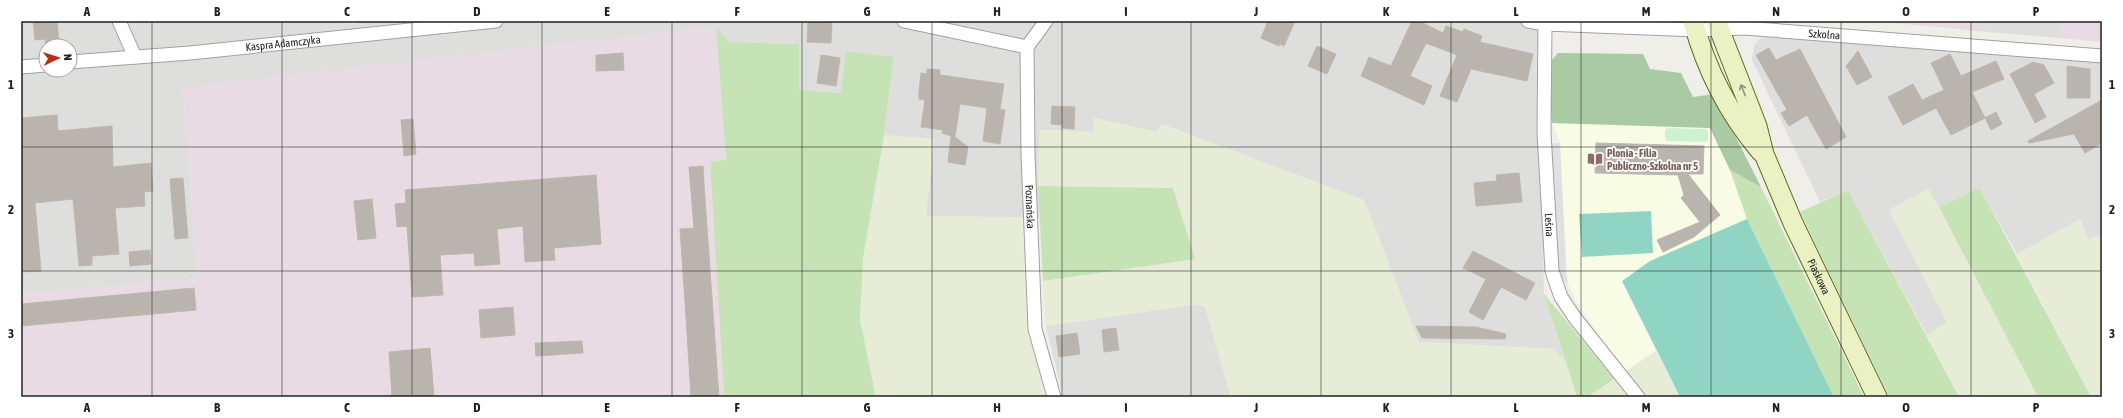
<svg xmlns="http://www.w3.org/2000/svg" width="2123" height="418" font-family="'Asap Condensed',sans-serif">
  <rect width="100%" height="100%" fill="#f0eee8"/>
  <g fill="#dededd" fill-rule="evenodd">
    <path d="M21 21H333L354 24V21H1542L1539 77 1544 294 1565 361 1553 349 1419 342 1364 200 1162 124 1157 132 1094 118 1093 132 1039 130V218L926 216 934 139 884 135 894 57 841 93 799 90V44L729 42 716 27 183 88 198 279 21 294ZM46 46H70V70H46Z"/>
    <path d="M1975 21H2060V38L1975 31Z"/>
    <path d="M1762 37 1960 50 2102 63V234L2089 240 2081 220 2017 254 1980 188 1939 207 1928 189 1889 210 1947 322 1927 335 1848 190 1820 202 1752 60 1754 45Z"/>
    <path d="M1198 304 1205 307 1231 397H1063L1046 326Z"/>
  </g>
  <g fill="#e8dbe4">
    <path d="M1870 21H1975V31L1949 28Z"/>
    <path d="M2060 21H2102V42L2060 38Z"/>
    <path d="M716 27 726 161 710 162 724 397H21V294L198 279 183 87Z"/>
  </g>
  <path fill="#f9fce5" d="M1552 123 1710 128 1730 170 1747 219 1834 397H1680L1656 351 1624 372 1577 303 1568 284 1560 143Z"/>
  <g fill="#e7ecd6">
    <path d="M1094 118 1157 132 1161 124 1364 200 1419 342 1553 349 1565 361 1577 397H1231L1205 307 1199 304 1046 326 1043 281 1195 259 1172 188 1038 186 1039 130 1093 132Z"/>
    <path d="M884 135 934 139 926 216 1022 217 1027 325 1045 397H876L860 320 863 259Z"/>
    <path d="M1928 189 1939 207 2038 397H1959L1927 335 1947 322 1889 210Z"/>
    <path d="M2080 219 2089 240 2102 234V397H2091L2017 254Z"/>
    <path d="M1656 351 1680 397H1587Z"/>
  </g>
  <g fill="#c6e3b5">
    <path d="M716 27 729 42 799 44V90L841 93 846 51 894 57 884 135 863 259 860 320 876 397H724L710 162 726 160Z"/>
    <path d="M1730 170 1761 187 1864 397H1834L1747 219Z"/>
    <path d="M1038 186 1173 188 1195 259 1043 281Z"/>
    <path d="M1980 188 2091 397H2038L1939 207Z"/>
    <path d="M1848 190 1959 397H1889L1800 212Z"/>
    <path d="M1544 294 1614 379 1587 397H1577Z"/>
  </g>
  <path fill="#a9caa2" d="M1558 53 1643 54 1650 69 1681 73 1693 97 1714 94 1761 187 1730 170 1710 128 1552 123 1550 97 1551 61Z"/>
  <path fill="#cbf3d3" d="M1668 128 1706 129 1708 132V140L1705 142 1667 141 1665 138V130Z"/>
  <g fill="#90d5c3">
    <path d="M1651 211 1653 253 1582 257 1579 214Z"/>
    <path d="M1747 219 1834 397H1680L1622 281 1650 261Z"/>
  </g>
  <path fill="#e0e0e0" d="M1560 143 1566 275 1568 284 1552 271 1545 144Z"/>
  <g fill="#b9b4ae" stroke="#c0b7ac">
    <path d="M33 21H57L59 43 46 45 45 39 35 40Z"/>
    <path d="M808 21 832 22 831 43 807 42Z"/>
    <path d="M1268 21H1295L1284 46 1280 44 1279 46 1261 38Z"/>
    <path d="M1412 21H1419L1443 33 1446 26 1463 32 1464 29 1482 36 1480 42 1533 54 1527 81 1471 69 1457 102 1440 96 1457 55 1426 43 1410 76 1432 86 1424 105 1361 76 1369 57 1391 66Z"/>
    <path d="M1317 46 1336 54 1327 74 1308 66Z"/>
    <path d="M1769 48 1776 60 1800 49 1846 137 1826 149 1807 115 1789 126 1781 113 1787 110 1756 55Z"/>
    <path d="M1858 51 1872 77 1857 85 1846 66Z"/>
    <path d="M623 53 624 70 596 71V55Z"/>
    <path d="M1950 54 1961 76 1996 61 2004 79 1972 92 1985 118 1996 112 2002 124 1991 130 1985 118 1951 135 1936 108 1903 125 1888 97 1913 84 1922 100 1944 90 1931 63Z"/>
    <path d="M821 55 840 58 836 86 817 83Z"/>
    <path d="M2033 62 2044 65 2054 83 2034 94 2046 117 2035 123 2010 74Z"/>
    <path d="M2067 66 2090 69V98H2067Z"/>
    <path d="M927 69 940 70V75L1004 84 1000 109 1005 110 1000 144 983 141 987 108 960 104 955 137 968 147 965 165 948 162 951 136 942 133 943 130 921 127 925 100 919 99V92L921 73 927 74Z"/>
    <path d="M2102 100V143L2085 153 2074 134 2029 143 2028 141Z"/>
    <path d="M1052 106 1075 107 1074 129 1062 128V125L1051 124Z"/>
    <path d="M57 115 58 131 112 126 113 167 151 163 153 191 144 192 145 206 115 208 119 254 92 256V265L79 266 73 199 35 203 41 271 21 272V118Z"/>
    <path d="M413 119 416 154 404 156 401 120Z"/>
    <path d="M1596 143 1704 146 1703 174H1688L1720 215 1694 237 1663 252 1657 240 1700 222 1681 198 1684 195 1678 175 1595 173Z"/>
    <path d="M703 166 704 184 719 397H691L686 317 680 229 694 228 689 167Z"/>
    <path d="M1519 173 1522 202 1476 206 1474 183 1497 181 1496 175Z"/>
    <path d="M596 175 601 244 554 248 555 260 525 262 523 226 497 229 500 264 475 266 474 253 440 255 443 295 412 297 407 226 397 227 395 204 406 203 405 190Z"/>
    <path d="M183 178 188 238 175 239 170 179Z"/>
    <path d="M372 199 376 238 358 240 354 201Z"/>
    <path d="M150 250 151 264 130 266 129 252Z"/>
    <path d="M1473 251 1535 283 1526 300 1501 287 1483 320 1469 312 1486 279 1463 268Z"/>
    <path d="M194 288 196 310 21 326V304Z"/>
    <path d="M513 307 515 335 481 338 479 310Z"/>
    <path d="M1416 326 1476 327 1506 334 1505 339 1422 338Z"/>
    <path d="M1116 328 1119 350 1104 352 1102 330Z"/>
    <path d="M1077 333 1080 354 1059 357 1056 336Z"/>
    <path d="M582 341 583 353 536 356 535 343Z"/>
    <path d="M430 348 434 397H392L389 352Z"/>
  </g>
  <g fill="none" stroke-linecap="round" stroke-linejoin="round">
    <g stroke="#a1a1a1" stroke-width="15">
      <g id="street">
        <path d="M119 21 135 57"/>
        <path d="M904 21 1027 47"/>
        <path id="s1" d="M1046 21 1027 47 1028 154 1035 329 1054 397"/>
        <path id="s2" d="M1528 21 1545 24 1696 30 1744 28 2102 56"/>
        <path id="s3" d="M1545 24 1544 133 1552 271 1561 297 1575 318 1638 397"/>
        <path id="s4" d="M70 62 190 53 496 21"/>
        <path d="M21 67 46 65"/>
      </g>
    </g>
    <g stroke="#576c13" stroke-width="21">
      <g id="secondary">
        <path d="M1693 21C1706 69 1729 114 1761 152"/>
        <path id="s5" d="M1716 21 1757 126 1764 154 1793 223 1877 397"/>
      </g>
    </g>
    <use href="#street" stroke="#fff" stroke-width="13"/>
    <use href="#secondary" stroke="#eaf2c3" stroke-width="19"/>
  </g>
  <defs><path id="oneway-shaft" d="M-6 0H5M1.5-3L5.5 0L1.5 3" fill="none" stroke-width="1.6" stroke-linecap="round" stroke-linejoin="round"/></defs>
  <use stroke="#8f947a" href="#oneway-shaft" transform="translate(1743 90) rotate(-111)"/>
  <path fill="none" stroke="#202020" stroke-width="1" stroke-opacity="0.55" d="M152 21V397M282 21V397M412 21V397M542 21V397M672 21V397M802 21V397M932 21V397M1062 21V397M1191 21V397M1321 21V397M1451 21V397M1581 21V397M1711 21V397M1841 21V397M1971 21V397M21 147H2102M21 271H2102"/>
  <defs>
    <g id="library-bare" transform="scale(1.2)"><path d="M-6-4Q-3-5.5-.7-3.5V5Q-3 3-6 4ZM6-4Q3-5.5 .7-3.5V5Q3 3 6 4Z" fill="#8d6e63" stroke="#fff" stroke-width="2.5" paint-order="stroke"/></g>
  </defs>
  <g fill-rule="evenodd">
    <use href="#library-bare" x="1595" y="159"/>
  </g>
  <g text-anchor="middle" stroke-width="3.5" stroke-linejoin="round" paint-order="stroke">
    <g font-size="11" fill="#202020" stroke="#fff">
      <text dy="4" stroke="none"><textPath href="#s2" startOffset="297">Szkolna</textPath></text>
      <text dy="4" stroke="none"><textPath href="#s4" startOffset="214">Kaspra Adamczyka</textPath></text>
      <text dy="4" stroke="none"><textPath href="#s1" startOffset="192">Poznańska</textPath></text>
      <text dy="4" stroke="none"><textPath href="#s3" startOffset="201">Leśna</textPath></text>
      <text dy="4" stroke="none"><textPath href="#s5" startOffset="276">Piaskowa</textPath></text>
    </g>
    <g font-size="11" font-weight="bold" fill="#785e54" stroke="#fff" text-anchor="start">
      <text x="1607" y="157">Płonia - Filia<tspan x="1607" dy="13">Publiczno-Szkolna nr 5</tspan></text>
    </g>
  </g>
  <rect width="2123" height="418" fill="none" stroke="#ffffff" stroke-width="44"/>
  <g transform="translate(58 58) rotate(86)"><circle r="19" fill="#ffffff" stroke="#a6a6a6"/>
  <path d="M0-3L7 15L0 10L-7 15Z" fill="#b82d19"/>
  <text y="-6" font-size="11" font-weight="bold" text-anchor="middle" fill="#202020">N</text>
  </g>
  <rect x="22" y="22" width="2079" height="374" fill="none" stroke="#202020" stroke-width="1.5"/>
  <g font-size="13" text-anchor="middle" font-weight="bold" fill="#202020">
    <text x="87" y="16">A</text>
    <text x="217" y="16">B</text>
    <text x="347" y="16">C</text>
    <text x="477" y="16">D</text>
    <text x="607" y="16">E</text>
    <text x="737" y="16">F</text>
    <text x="867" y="16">G</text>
    <text x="997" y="16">H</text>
    <text x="1126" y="16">I</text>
    <text x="1256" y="16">J</text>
    <text x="1386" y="16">K</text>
    <text x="1516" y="16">L</text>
    <text x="1646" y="16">M</text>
    <text x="1776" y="16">N</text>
    <text x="1906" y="16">O</text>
    <text x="2036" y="16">P</text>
    <text x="11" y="89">1</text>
    <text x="2112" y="89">1</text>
    <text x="11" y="214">2</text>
    <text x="2112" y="214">2</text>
    <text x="11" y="338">3</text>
    <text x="2112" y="338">3</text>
    <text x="87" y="412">A</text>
    <text x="217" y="412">B</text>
    <text x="347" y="412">C</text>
    <text x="477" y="412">D</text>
    <text x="607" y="412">E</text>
    <text x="737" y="412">F</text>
    <text x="867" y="412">G</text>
    <text x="997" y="412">H</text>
    <text x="1126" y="412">I</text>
    <text x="1256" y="412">J</text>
    <text x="1386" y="412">K</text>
    <text x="1516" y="412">L</text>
    <text x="1646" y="412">M</text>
    <text x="1776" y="412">N</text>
    <text x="1906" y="412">O</text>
    <text x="2036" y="412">P</text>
  </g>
</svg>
